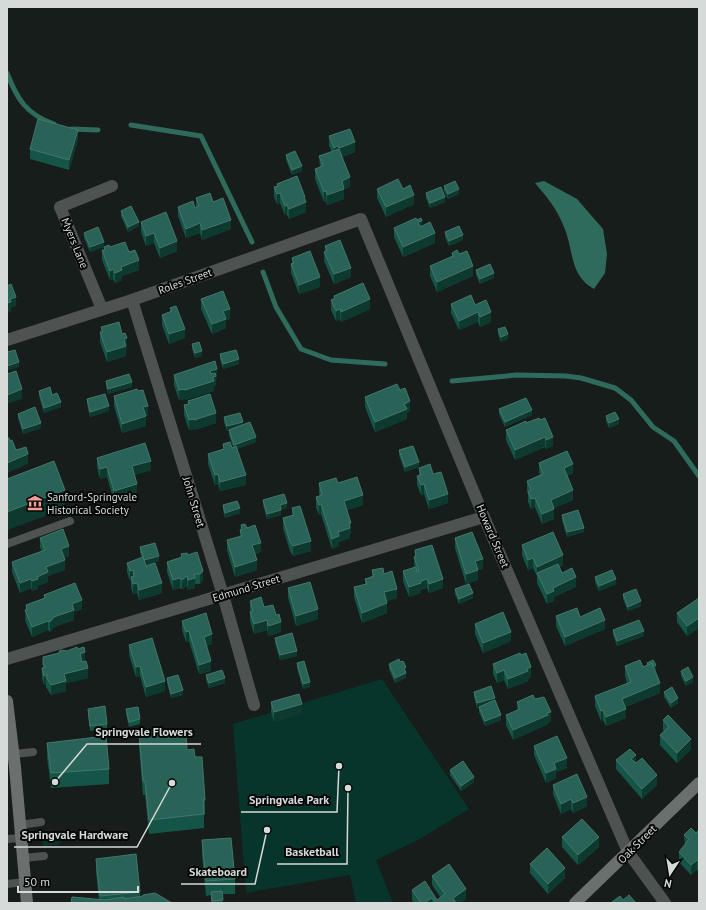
<svg xmlns="http://www.w3.org/2000/svg" width="706" height="910" font-family="'PT Sans',sans-serif">
  <rect width="100%" height="100%" fill="#171d1b"/>
  <g fill="#07352c">
    <path d="M382 679 469 809 418 840 376 860 393 903H356L350 875 246 893 233 724Z"/>
    <path d="M59 833 60 844 43 846 42 835Z"/>
  </g>
  <path fill="#2f6b5c" d="M544 181 577 199 603 229 607 254 605 273 594 289C569 275 574 250 564 227 557 209 547 197 535 183Z"/>
  <g fill="none" stroke-linecap="round" stroke-linejoin="round">
    <g stroke="#2f6b5c" stroke-width="5">
      <path d="M7 73C17 99 26 114 54 124"/>
      <path d="M131 125 201 136 252 242"/>
      <path d="M71 129 98 130"/>
      <path d="M263 272 276 307 301 349 331 360 385 364"/>
      <path d="M452 381 517 375 566 376 581 378 615 388 631 400 653 427 674 441 699 476"/>
    </g>
    <g stroke="#4e5251" stroke-width="8">
      <path d="M7 544 70 521"/>
      <path d="M14 754 33 752"/>
      <path d="M20 825 41 822"/>
      <path d="M7 839 21 838"/>
      <path d="M23 858 44 856"/>
      <path d="M7 884 25 882"/>
    </g>
    <g stroke="#4e5251" stroke-width="12">
      <path d="M132 300 223 595 254 705"/>
      <path d="M102 309 60 207 112 186"/>
      <path d="M7 340 132 300 361 219 484 517 628 852 665 903"/>
      <path d="M7 659 484 517"/>
    </g>
    <g stroke="#6b706e" stroke-width="12">
      <path d="M7 701 15 767 27 903"/>
      <path d="M575 903 699 783"/>
    </g>
  </g>
  <g fill="#155548">
    <path d="M329 136 355 152 342 157 350 187 344 189V199L327 205 326 201 324 202 315 179V169L320 167 319 156 332 152 329 146Z"/>
    <path d="M78 140 69 170 30 159V149Z"/>
    <path d="M286 155 302 171 292 175 286 160Z"/>
    <path d="M277 184 305 197 306 212 289 219 287 215H285L280 203 277 204 274 197V187L277 186Z"/>
    <path d="M444 186 459 194 448 199 444 191Z"/>
    <path d="M377 189H403L414 204 386 217 377 198Z"/>
    <path d="M426 193 445 202 430 208 426 198Z"/>
    <path d="M196 198 213 202 231 229 202 240 200 233 186 238 178 216V207L195 208 196 207Z"/>
    <path d="M121 211 139 226 128 232 121 216Z"/>
    <path d="M417 220 435 243 403 257 394 237V228Z"/>
    <path d="M141 222 177 251 160 258 154 243 146 246 141 232Z"/>
    <path d="M445 232 463 240 449 246 445 237Z"/>
    <path d="M84 233 104 247 90 252 84 238Z"/>
    <path d="M325 246 351 277 334 284 324 261Z"/>
    <path d="M104 247H110L129 252 139 270 122 276V280L115 283 113 279 110 280 102 260V250H104Z"/>
    <path d="M452 253 459 254 473 276 437 292 430 276V266L452 257Z"/>
    <path d="M292 258 320 287 299 294 291 273V264L292 263Z"/>
    <path d="M476 270 494 278 480 284 476 275Z"/>
    <path d="M334 296 370 309 341 322 340 319 336 321 331 310V300L334 299Z"/>
    <path d="M201 299 230 319 226 320V328L212 334 201 309Z"/>
    <path d="M451 304 475 305 491 322 480 327 478 322 459 330 451 313Z"/>
    <path d="M170 308 185 338 169 344 162 325V315L170 312Z"/>
    <path d="M101 327 127 348H126V356L107 362 100 342V332H101Z"/>
    <path d="M498 329 508 339 501 342 498 334Z"/>
    <path d="M192 344 202 356 195 358 192 349Z"/>
    <path d="M220 354 239 364 223 369 220 359Z"/>
    <path d="M174 375 217 378 216 379V385L214 386V391L185 400V399L179 400 174 385Z"/>
    <path d="M106 381 132 387 108 394 106 386Z"/>
    <path d="M400 390 410 411 407 413V419L375 432 365 407V397Z"/>
    <path d="M39 391 52 395 61 407 44 413 39 396Z"/>
    <path d="M114 396 148 416H146V426L122 433 114 406Z"/>
    <path d="M87 399 109 411 90 417 87 404Z"/>
    <path d="M188 401 216 423 194 430V429L189 430 184 415V405L188 404Z"/>
    <path d="M499 409 532 415 505 427 499 414Z"/>
    <path d="M18 414 41 428 23 434 18 418Z"/>
    <path d="M606 416 619 424 609 428 606 421Z"/>
    <path d="M224 417 243 425 256 442 237 449 246 485 220 491 218 484 215 485 208 464V454L223 449V444L232 448 233 447 229 435V431H227L224 422Z"/>
    <path d="M539 418 553 446 546 449 545 447 515 460 506 440V430L526 423Z"/>
    <path d="M399 450 419 467 405 472 399 455Z"/>
    <path d="M97 458 151 470 134 475 137 494 114 501 107 477 100 479 97 467Z"/>
    <path d="M539 463 573 473 567 476 573 500 554 508V519L542 524 535 507 531 509 528 502V494L527 491V481L540 475 539 473Z"/>
    <path d="M419 468 433 474 448 503 429 509 424 494 421 495 417 485V476L419 475Z"/>
    <path d="M319 483H338L363 505 347 510 351 533H350V538L339 542V546L332 549 321 514 319 515 316 507V497L320 496 319 493Z"/>
    <path d="M263 500 287 508 281 509V515L267 519 263 505Z"/>
    <path d="M223 505 240 513 225 518 223 510Z"/>
    <path d="M292 508 311 551 293 556 290 551 283 528V518L292 515Z"/>
    <path d="M562 515 584 532 567 537 562 520Z"/>
    <path d="M241 525 247 528 261 552 255 554 257 570 235 577 227 550V540L240 536V530L241 529Z"/>
    <path d="M40 538 69 556 64 557 65 570 48 576V582L38 586V589L32 591 31 588 20 593 12 572V562L42 551 40 548Z"/>
    <path d="M455 538 483 569 478 570V580L466 584 455 548Z"/>
    <path d="M522 545 563 565 559 567 562 573 576 587 554 597V601L547 604 537 583V576L533 568 528 570 522 555Z"/>
    <path d="M140 547 159 561 146 565 162 593 139 600 137 593 133 594 131 587V581H130L127 572V563L142 558 140 552Z"/>
    <path d="M415 550 443 588 429 593 427 588 421 590V593L409 597 403 581V571L414 567Z"/>
    <path d="M197 552 203 580 200 584H195V588L188 590 187 586 182 589 180 588 173 590 167 572V562L181 557V554L188 555Z"/>
    <path d="M372 570 384 574 397 598 387 601V613L362 623 354 597V587L365 584V579L372 577Z"/>
    <path d="M595 577 616 584 599 591 595 582Z"/>
    <path d="M288 588 318 619 296 626 288 598Z"/>
    <path d="M455 589 473 598 459 604 455 594Z"/>
    <path d="M623 594 641 606 628 611 623 599Z"/>
    <path d="M44 595 82 609 74 612V620L54 627 50 632 48 630 32 637 25 620 26 605 44 598Z"/>
    <path d="M699 598V628L687 636 677 622V613Z"/>
    <path d="M250 601 264 607 281 632 268 636 267 630 254 634 250 621Z"/>
    <path d="M556 616 605 629 565 646 556 626Z"/>
    <path d="M182 621 212 644 206 646 211 671 199 674 189 641 186 642 182 630Z"/>
    <path d="M475 624 511 641 483 653 475 634Z"/>
    <path d="M613 630 644 636 617 646 613 635Z"/>
    <path d="M275 638 297 656 280 660 275 643Z"/>
    <path d="M129 645 165 691 146 697 140 676 136 677 129 655Z"/>
    <path d="M78 649 85 661 88 678 66 683V691L51 695 46 687V685H44L42 678V668H43V657Z"/>
    <path d="M297 663 310 687 303 689 297 668Z"/>
    <path d="M647 663 656 670 655 671 660 693 625 707 626 718 606 726 603 720 601 721 595 706V696L627 683 625 676V666L643 667 647 666Z"/>
    <path d="M389 664 406 672V678L395 683 389 669Z"/>
    <path d="M493 664 531 677 528 679V681L508 689 504 680 497 683 493 674Z"/>
    <path d="M681 671 693 682 686 686 681 676Z"/>
    <path d="M206 675 225 683 209 688 206 680Z"/>
    <path d="M167 678 183 695 171 698 167 683Z"/>
    <path d="M474 692 495 700 501 720 485 726 479 712V708H477L474 697Z"/>
    <path d="M664 692 678 703 671 708 664 697Z"/>
    <path d="M535 699 551 721 548 723V724L513 740 506 725V715L517 711V702Z"/>
    <path d="M271 702 302 713 274 722 271 712Z"/>
    <path d="M88 709 107 724V729L90 731 88 714Z"/>
    <path d="M126 709 140 719V724L129 727 126 714Z"/>
    <path d="M663 720 691 749 677 763 660 745V735L664 732 663 730Z"/>
    <path d="M139 732 178 733 187 750 195 757 205 800V815H204V828L149 834 145 795H143L139 747Z"/>
    <path d="M47 743 109 769V784L51 788 47 757Z"/>
    <path d="M534 746 567 768 556 772V778L546 783 534 755Z"/>
    <path d="M636 755V763L657 785 642 799 616 769V760Z"/>
    <path d="M450 770 474 782 461 791 450 775Z"/>
    <path d="M553 785 587 806 573 813 571 809 561 814 553 794Z"/>
    <path d="M699 830V872L697 870 691 875 679 862V852L685 845 684 835 696 833Z"/>
    <path d="M562 837 599 847 578 865 562 847Z"/>
    <path d="M202 840 235 879V894H222L223 903H211V895L206 896 202 855Z"/>
    <path d="M96 859 140 892V897L172 903H71L99 900 96 873Z"/>
    <path d="M530 864 565 878 548 894 530 873Z"/>
    <path d="M432 876 466 899 459 903H414L412 900V890L437 900 441 898 432 885Z"/>
  </g>
  <g fill="#0d392f">
    <path d="M78 130V140L69 170V160Z"/>
    <path d="M355 142V152L339 158V148Z"/>
    <path d="M338 146V156L334 158V148Z"/>
    <path d="M302 166V171L292 175V170Z"/>
    <path d="M350 177V187L344 189V199L327 205V195L342 181Z"/>
    <path d="M459 189V194L448 199V194Z"/>
    <path d="M326 191V201L324 202V192Z"/>
    <path d="M280 193V203L277 204V194Z"/>
    <path d="M414 195V204L386 217V207Z"/>
    <path d="M304 197H305L306 212 289 219V209Z"/>
    <path d="M445 197V202L430 208V203Z"/>
    <path d="M287 205V215H285V206Z"/>
    <path d="M231 220V229L202 240V230Z"/>
    <path d="M422 221V231L418 222Z"/>
    <path d="M139 222V226L128 232V227Z"/>
    <path d="M200 223V233L186 238V229Z"/>
    <path d="M154 233V243L146 246V236Z"/>
    <path d="M435 233V243L403 257V247Z"/>
    <path d="M463 235V240L449 246V241Z"/>
    <path d="M177 241V251L160 258V248Z"/>
    <path d="M104 242V247L90 252V247Z"/>
    <path d="M139 260V270L122 276V280L115 283V273L121 267Z"/>
    <path d="M473 266V276L437 292V282Z"/>
    <path d="M351 268V277L334 284V274Z"/>
    <path d="M113 269V279L110 280V271Z"/>
    <path d="M494 273V278L480 284V279Z"/>
    <path d="M320 277V287L299 294V285Z"/>
    <path d="M16 297V306L11 308V312L7 313V303L10 299Z"/>
    <path d="M370 299V309L341 322V312Z"/>
    <path d="M230 309V319L226 320V328L212 334V324L223 311Z"/>
    <path d="M340 309V319L336 321V311Z"/>
    <path d="M478 312V322L459 330V321Z"/>
    <path d="M491 312V322L480 327V317Z"/>
    <path d="M185 329V338L169 344V334Z"/>
    <path d="M508 334V339L501 342V337Z"/>
    <path d="M127 338 126 356 107 362V352L124 339Z"/>
    <path d="M202 351V356L195 358V353Z"/>
    <path d="M239 359V364L223 369V364Z"/>
    <path d="M19 362V367L7 371V366Z"/>
    <path d="M217 369V378L216 379V385L214 386V391L185 400V390L210 371Z"/>
    <path d="M132 382V387L108 394V389Z"/>
    <path d="M22 389V399L7 404V395Z"/>
    <path d="M185 389V399L179 400V390Z"/>
    <path d="M410 401V411L407 413V419L375 432V422L404 404Z"/>
    <path d="M61 402V407L44 413V408Z"/>
    <path d="M109 406V411L90 417V412Z"/>
    <path d="M148 406V416L143 417V407Z"/>
    <path d="M532 410V415L505 427V422Z"/>
    <path d="M216 413V423L194 430V420Z"/>
    <path d="M146 416V426L122 433V424Z"/>
    <path d="M194 419V429L189 430V420Z"/>
    <path d="M619 419V424L609 428V423Z"/>
    <path d="M243 422V427L227 431V426Z"/>
    <path d="M41 423V428L23 434V429Z"/>
    <path d="M256 437V442L234 450V445Z"/>
    <path d="M545 437V447L515 460V450Z"/>
    <path d="M553 437V446L546 449V440Z"/>
    <path d="M28 454V464L7 473V463Z"/>
    <path d="M151 461V470L132 476V466Z"/>
    <path d="M419 462V467L405 472V467Z"/>
    <path d="M573 464V473L564 478V468Z"/>
    <path d="M107 467V477L100 479V469Z"/>
    <path d="M218 474V484L215 485V475Z"/>
    <path d="M246 475V485L220 491V482Z"/>
    <path d="M137 484V494L114 501V491Z"/>
    <path d="M424 484V494L421 495V485Z"/>
    <path d="M65 490V509L7 530V512Z"/>
    <path d="M573 490V500L551 509V500Z"/>
    <path d="M448 494V503L429 509V500Z"/>
    <path d="M363 495V505L344 511V501Z"/>
    <path d="M535 498V507L531 509V499Z"/>
    <path d="M287 503V508L280 510V505Z"/>
    <path d="M321 504V514L319 515V505Z"/>
    <path d="M240 508V513L225 518V513Z"/>
    <path d="M554 509V519L542 524V514Z"/>
    <path d="M281 510V515L267 519V514Z"/>
    <path d="M349 523H351L350 538 339 542V546L332 549V539L338 532Z"/>
    <path d="M584 528V532L567 537V532Z"/>
    <path d="M311 541V551L293 556V546Z"/>
    <path d="M261 543V552L252 555V545Z"/>
    <path d="M69 546V556L61 559V549Z"/>
    <path d="M563 555V565L539 576 537 573V576V567Z"/>
    <path d="M159 556V561L144 565V560Z"/>
    <path d="M533 558V568L528 570V560Z"/>
    <path d="M483 559V569L478 570V580L466 584V574L475 561Z"/>
    <path d="M65 560V570L48 576V582L38 586V589L32 591V581L46 567Z"/>
    <path d="M257 560V570L235 577V567Z"/>
    <path d="M133 570V580L131 577V581H130V571Z"/>
    <path d="M203 571V580L200 584V574Z"/>
    <path d="M187 576V586L182 589V580Z"/>
    <path d="M576 577V587L554 597V601L547 604V594L553 588Z"/>
    <path d="M180 578V588L173 590V580Z"/>
    <path d="M195 578V588L188 590V580Z"/>
    <path d="M31 579V588L20 593V583Z"/>
    <path d="M427 579V588L421 590V593L409 597V587L421 581Z"/>
    <path d="M443 579V588L429 593V584Z"/>
    <path d="M616 579V584L599 591V586Z"/>
    <path d="M137 583V593L133 594V584Z"/>
    <path d="M162 583V593L139 600V590Z"/>
    <path d="M397 589V598L384 602V592Z"/>
    <path d="M473 593V598L459 604V599Z"/>
    <path d="M82 600V609L74 612V620L54 627 50 632V622L54 617 72 604Z"/>
    <path d="M641 601V606L628 611V607Z"/>
    <path d="M387 603V613L362 623V613Z"/>
    <path d="M318 609V619L296 626V616Z"/>
    <path d="M699 618V628L687 636V626Z"/>
    <path d="M267 620V630L254 634V624Z"/>
    <path d="M605 620V629L565 646V637Z"/>
    <path d="M48 621V630L32 637V627Z"/>
    <path d="M281 622V632L268 636V626Z"/>
    <path d="M189 631V641L186 642V632Z"/>
    <path d="M644 631V636L617 646V641Z"/>
    <path d="M511 632V641L483 653V643Z"/>
    <path d="M212 634V644L204 647V637Z"/>
    <path d="M297 651V656L280 660V655Z"/>
    <path d="M85 652V662L80 663V654Z"/>
    <path d="M211 661V671L199 674V665Z"/>
    <path d="M656 665V670L649 673V668Z"/>
    <path d="M140 666V676L136 677V667Z"/>
    <path d="M406 667V672L404 673V668Z"/>
    <path d="M531 667V677L528 679V681L508 689V679Z"/>
    <path d="M88 668V678L66 683V691L51 695V685L64 674Z"/>
    <path d="M504 670V680L497 683V673Z"/>
    <path d="M406 673V678L395 683V678Z"/>
    <path d="M48 674 46 677V685H44V676Z"/>
    <path d="M693 677V682L686 686V681Z"/>
    <path d="M225 678V683L209 688V683Z"/>
    <path d="M165 681V691L146 697V687Z"/>
    <path d="M310 682V687L303 689V684Z"/>
    <path d="M660 683V693L622 708V699Z"/>
    <path d="M183 690V695L171 698V694Z"/>
    <path d="M495 698V703L477 708V703Z"/>
    <path d="M678 698V703L671 708V703Z"/>
    <path d="M302 704V713L274 722V712Z"/>
    <path d="M626 709V718L606 726V717Z"/>
    <path d="M603 710V720L601 721V711Z"/>
    <path d="M551 712V721L548 723V724L513 740V730Z"/>
    <path d="M501 715V720L485 726V721Z"/>
    <path d="M691 739V749L677 763V753Z"/>
    <path d="M636 755V765L631 759Z"/>
    <path d="M567 758V768L556 772V778L546 783V773L554 763Z"/>
    <path d="M657 775V785L642 799V789Z"/>
    <path d="M474 777V782L461 791V786Z"/>
    <path d="M587 797V806L573 813V803Z"/>
    <path d="M571 799V809L561 814V804Z"/>
    <path d="M599 837V847L578 865V855Z"/>
    <path d="M697 860V870L691 875V865Z"/>
    <path d="M565 868V878L548 894V884Z"/>
    <path d="M466 889V899L459 903H453V898Z"/>
    <path d="M432 898V903H424Z"/>
  </g>
  <g fill="#296358" stroke="#44766c">
    <path d="M38 119 78 130 69 160 30 149Z"/>
    <path d="M350 129 355 142 339 148 338 146 334 148 329 136Z"/>
    <path d="M339 149 350 177 342 181 344 189 327 195 326 191 324 192 315 169 323 166 319 156Z"/>
    <path d="M295 151 302 166 292 170 286 155Z"/>
    <path d="M297 176 305 197H304L306 202 289 209 287 205 285 206 280 193 277 194 274 187 278 186 277 184Z"/>
    <path d="M398 179 403 189 410 185 414 195 386 207 377 189Z"/>
    <path d="M455 181 459 189 448 194 444 186Z"/>
    <path d="M441 187 445 197 430 203 426 193Z"/>
    <path d="M210 193 213 202 223 198 231 220 202 230 200 223 186 229 178 207 193 201 195 208 199 206 196 198Z"/>
    <path d="M131 206 139 222 128 227 121 211Z"/>
    <path d="M166 212 177 241 160 248 154 233 146 236 141 222Z"/>
    <path d="M416 218 417 220 421 218 422 221 418 222 420 227 430 222 435 233 403 247 394 228Z"/>
    <path d="M459 226 463 235 449 241 445 232Z"/>
    <path d="M98 227 104 242 90 247 84 233Z"/>
    <path d="M340 240 351 268 334 274 324 252 327 251 325 246Z"/>
    <path d="M125 242 129 252 135 250 139 260 121 267 122 270 115 273 113 269 110 271 102 250H105L104 247 109 245 110 247Z"/>
    <path d="M457 250 459 254 467 251 473 266 437 282 430 266 453 256 452 253Z"/>
    <path d="M310 251 320 277 299 285 291 264 294 263 292 258Z"/>
    <path d="M490 264 494 273 480 279 476 270Z"/>
    <path d="M363 283 370 299 341 312 340 309 336 311 331 300 335 298 334 296Z"/>
    <path d="M11 284 16 297 10 299 11 302 7 303V286Z"/>
    <path d="M223 291 230 309 223 311 226 319 212 324 201 299Z"/>
    <path d="M471 295 475 305 486 300 491 312 480 317 478 312 459 321 451 304Z"/>
    <path d="M176 306 185 329 169 334 162 315 172 311 170 308Z"/>
    <path d="M119 322 122 334 125 333 127 338 124 339 126 346 107 352 100 332H103L101 327Z"/>
    <path d="M505 327 508 334 501 337 498 329Z"/>
    <path d="M199 342 202 351 195 353 192 344Z"/>
    <path d="M15 350 19 362 7 366V352Z"/>
    <path d="M236 350 239 359 223 364 220 354Z"/>
    <path d="M215 361 217 369 210 371 211 374 215 373 216 376 213 377 214 381 185 390V389L179 390 174 375Z"/>
    <path d="M16 371 22 389 7 395V374Z"/>
    <path d="M129 374 132 382 108 389 106 381Z"/>
    <path d="M397 384 400 390 405 388 410 401 404 404 407 409 375 422 365 397Z"/>
    <path d="M50 387 52 395 57 393 61 402 44 408 39 391Z"/>
    <path d="M137 389 138 391 143 390 148 406 143 407 146 416 122 424 114 396Z"/>
    <path d="M105 394 109 406 90 412 87 399Z"/>
    <path d="M210 394 216 413 194 420V419L189 420 184 405 189 404 188 401Z"/>
    <path d="M526 398 532 410 505 422 499 409Z"/>
    <path d="M35 407 41 423 23 429 18 414Z"/>
    <path d="M615 412 619 419 609 423 606 416Z"/>
    <path d="M240 413 243 422 227 426 224 417Z"/>
    <path d="M539 418 540 420 545 418 553 437 546 440 545 437 515 450 506 430 526 421V423Z"/>
    <path d="M250 422 256 437 234 445 229 430Z"/>
    <path d="M7 438H9L10 441 12 440 16 450 26 447 28 454 7 463Z"/>
    <path d="M230 442 232 448 236 446 246 475 220 482 218 474 215 475 208 454 224 449 223 444Z"/>
    <path d="M145 443 151 461 132 466 137 484 114 491 107 467 100 469 97 458Z"/>
    <path d="M413 446 419 462 405 467 399 450Z"/>
    <path d="M567 451 573 464 564 468 573 490 551 500 554 509 542 514 535 498 531 499 528 492 531 490 527 481 543 474 539 463Z"/>
    <path d="M54 461 65 490 7 512V479Z"/>
    <path d="M430 464 433 474 441 472 448 494 429 500 424 484 421 485 417 476 421 475 419 468Z"/>
    <path d="M357 477 363 495 344 501 351 523H349L350 528 338 532 339 536 332 539 321 504 319 505 316 497 322 495 319 483 336 478 338 483Z"/>
    <path d="M284 494 287 503 280 505 281 510 267 514 263 500Z"/>
    <path d="M237 501 240 508 225 513 223 505Z"/>
    <path d="M300 506 311 541 293 546 290 542 283 518 294 515 292 508Z"/>
    <path d="M578 510 584 528 567 532 562 515Z"/>
    <path d="M245 524 247 528 255 525 261 543 252 545 257 560 235 567 227 540 242 536 240 530 242 529 241 525Z"/>
    <path d="M63 529 69 546 61 549 65 560 46 567 48 572 37 577 38 579 32 581 31 579 20 583 12 562 45 550 40 538Z"/>
    <path d="M472 532 483 559 475 561 478 570 466 574 455 538Z"/>
    <path d="M553 532 563 555 537 567 533 558 528 560 522 545Z"/>
    <path d="M155 543 159 556 144 560 140 547Z"/>
    <path d="M432 545 443 579 429 584 427 579 421 581V583L409 587 403 571 416 567 417 572 419 571 414 557 416 556 415 550Z"/>
    <path d="M197 552 203 571 200 574H194L195 578 188 580 187 576 182 580 180 578 173 580 167 562 182 557 181 554 187 553 188 555Z"/>
    <path d="M143 557 146 566 155 563 162 583 139 590 137 583 133 584 131 577 134 576 133 570 130 571 127 563Z"/>
    <path d="M558 564 562 573 572 568 576 577 553 588 554 591 547 594 537 573Z"/>
    <path d="M383 568 384 574 392 571 397 589 384 592 387 603 362 613 354 587 367 584 365 579 374 576 372 570Z"/>
    <path d="M612 570 616 579 599 586 595 577Z"/>
    <path d="M310 582 318 609 296 616 288 588Z"/>
    <path d="M75 583 82 600 72 604 74 610 54 617 50 622 48 621 32 627 25 610 27 609 26 605 45 598 44 595Z"/>
    <path d="M469 584 473 593 459 599 455 589Z"/>
    <path d="M636 589 641 601 628 607 623 594Z"/>
    <path d="M261 597 264 607 273 605 276 615 279 614 281 622 268 626 267 620 254 624 250 612 253 611 250 601Z"/>
    <path d="M699 598V618L687 626 677 613Z"/>
    <path d="M577 608 580 617 600 608 605 620 565 637 556 616Z"/>
    <path d="M503 612 511 632 483 643 475 624Z"/>
    <path d="M206 613 212 634 204 637 211 661 199 665 189 631 186 632 182 621Z"/>
    <path d="M639 620 644 631 617 641 613 630Z"/>
    <path d="M292 633 297 651 280 655 275 638Z"/>
    <path d="M152 638 165 681 146 687 140 666 136 667 129 645Z"/>
    <path d="M77 647 78 649 84 647 85 652 80 654 82 662 86 661 88 668 64 674 66 681 51 685 46 677 48 674 44 676 42 668 46 667 43 665V657L59 653 60 650 67 651Z"/>
    <path d="M520 653 521 655 526 653 531 667 527 669 528 671 508 679 504 670 497 673 493 664Z"/>
    <path d="M399 659 400 662 403 661 406 667 404 668 406 673 395 678 389 664Z"/>
    <path d="M640 660 643 667 652 663 660 683 622 699 626 709 606 717 603 710 601 711 595 696 631 682 625 666Z"/>
    <path d="M653 660 656 665 653 667 652 663 648 665 647 663Z"/>
    <path d="M304 661 310 682 303 684 297 663Z"/>
    <path d="M688 667 693 677 686 681 681 671Z"/>
    <path d="M222 670 225 678 209 683 206 675Z"/>
    <path d="M178 675 183 690 171 694 167 678Z"/>
    <path d="M491 686 495 698 477 703 474 692Z"/>
    <path d="M672 687 678 698 671 703 664 692Z"/>
    <path d="M299 694 302 704 274 712 271 702Z"/>
    <path d="M533 695 535 699 544 697 551 712 547 713 548 715 513 730 506 715 520 709 517 702Z"/>
    <path d="M495 700 501 715 485 721 479 707Z"/>
    <path d="M105 706 107 724 90 726 88 709Z"/>
    <path d="M138 707 140 719 129 722 126 709Z"/>
    <path d="M668 715 691 739 677 753 660 735 669 727 663 720Z"/>
    <path d="M178 729V733H186L187 750 194 749 195 757H202L205 800H203L204 814 149 820 145 781H143L139 732Z"/>
    <path d="M106 736 109 769 51 773 47 743Z"/>
    <path d="M557 736 567 758 554 763 556 769 546 773 534 746Z"/>
    <path d="M630 749 636 755 631 759 636 763 642 758 657 775 642 789 616 760Z"/>
    <path d="M463 761 474 777 461 786 450 770Z"/>
    <path d="M577 774 587 797 573 803 571 799 561 804 553 785Z"/>
    <path d="M582 819 599 837 578 855 562 837Z"/>
    <path d="M691 828 696 833 699 830V862L697 860 691 865 679 852 689 839 684 835Z"/>
    <path d="M231 838 235 879 206 881 202 840Z"/>
    <path d="M547 848 565 868 548 884 530 864Z"/>
    <path d="M136 854 140 892 100 896 96 859Z"/>
    <path d="M449 864 466 889 453 898 456 903H436L432 898 424 903H421L412 890 425 881 437 900 445 894 432 876Z"/>
    <path d="M222 891 223 900 212 901 211 892Z"/>
    <path d="M155 893 172 903H71L72 897 105 900 124 897V899L143 896V895Z"/>
    <path d="M629 895 636 903H613L612 902 620 896 623 900Z"/>
  </g>
  <defs>
    <g id="museum-bare" transform="scale(1.2)"><path d="M0-6L6-3V-2H-6V-3ZM-5-1h2V3h-2ZM-1-1h2V3h-2ZM3-1h2V3H3ZM-6 4H6V6H-6Z" fill="#f59c94" stroke="#050706" stroke-width="2.5" paint-order="stroke"/></g>
  </defs>
  <g fill-rule="evenodd">
    <use href="#museum-bare" x="35" y="503"/>
  </g>
  <g text-anchor="middle" stroke-width="4" stroke-linejoin="round" paint-order="stroke">
    <g font-size="11" fill="#d6dad9" stroke="#050706">
      <text transform="translate(75 243) rotate(68)" y="4">Myers Lane</text>
      <text transform="translate(185 281) rotate(-20)" y="4">Roles Street</text>
      <text transform="translate(194 502) rotate(73)" y="4">John Street</text>
      <text transform="translate(493 536) rotate(67)" y="4">Howard Street</text>
      <text transform="translate(246 588) rotate(-17)" y="4">Edmund Street</text>
      <text transform="translate(637 844) rotate(-45)" y="4">Oak Street</text>
    </g>
    <g font-size="11" fill="#d6dad9" stroke="#050706" text-anchor="start">
      <text x="47" y="501">Sanford-Springvale<tspan x="47" dy="13">Historical Society</tspan></text>
    </g>
  </g>
  <path fill="none" stroke="#d6dad9" stroke-width="1.5" d="M55 782L87 744H201M339 766L337 812H241M172 783L137 847H14M348 788L347 864H277M267 830L255 884H181"/>
  <g fill="#d6dad9" stroke="#050706" stroke-width="1.5">
    <circle cx="55" cy="782" r="4"/>
    <circle cx="339" cy="766" r="4"/>
    <circle cx="172" cy="783" r="4"/>
    <circle cx="348" cy="788" r="4"/>
    <circle cx="267" cy="830" r="4"/>
  </g>
  <g font-size="12" text-anchor="middle" font-weight="bold" fill="#d6dad9" stroke="#050706" stroke-width="4" stroke-linejoin="round" paint-order="stroke">
    <text x="144" y="736">Springvale Flowers</text>
    <text x="289" y="804">Springvale Park</text>
    <text x="75" y="839">Springvale Hardware</text>
    <text x="312" y="856">Basketball</text>
    <text x="218" y="876">Skateboard</text>
  </g>
  <rect width="706" height="910" fill="none" stroke="#d6dad9" stroke-width="16"/>
  <g transform="translate(670 874) rotate(192)" stroke="#050706" stroke-width="3" paint-order="stroke">
  <path d="M0-3L7 15L0 10L-7 15Z" fill="#d6dad9"/>
  <text y="-6" font-size="11" font-weight="bold" text-anchor="middle" fill="#d6dad9">N</text>
  </g>
  <path d="M18 886v6h120v-6" fill="none" stroke="#d6dad9" stroke-width="2"/>
  <text x="24" y="886" font-size="12" fill="#d6dad9" stroke="#050706" stroke-width="3" paint-order="stroke">50 m</text>
</svg>
